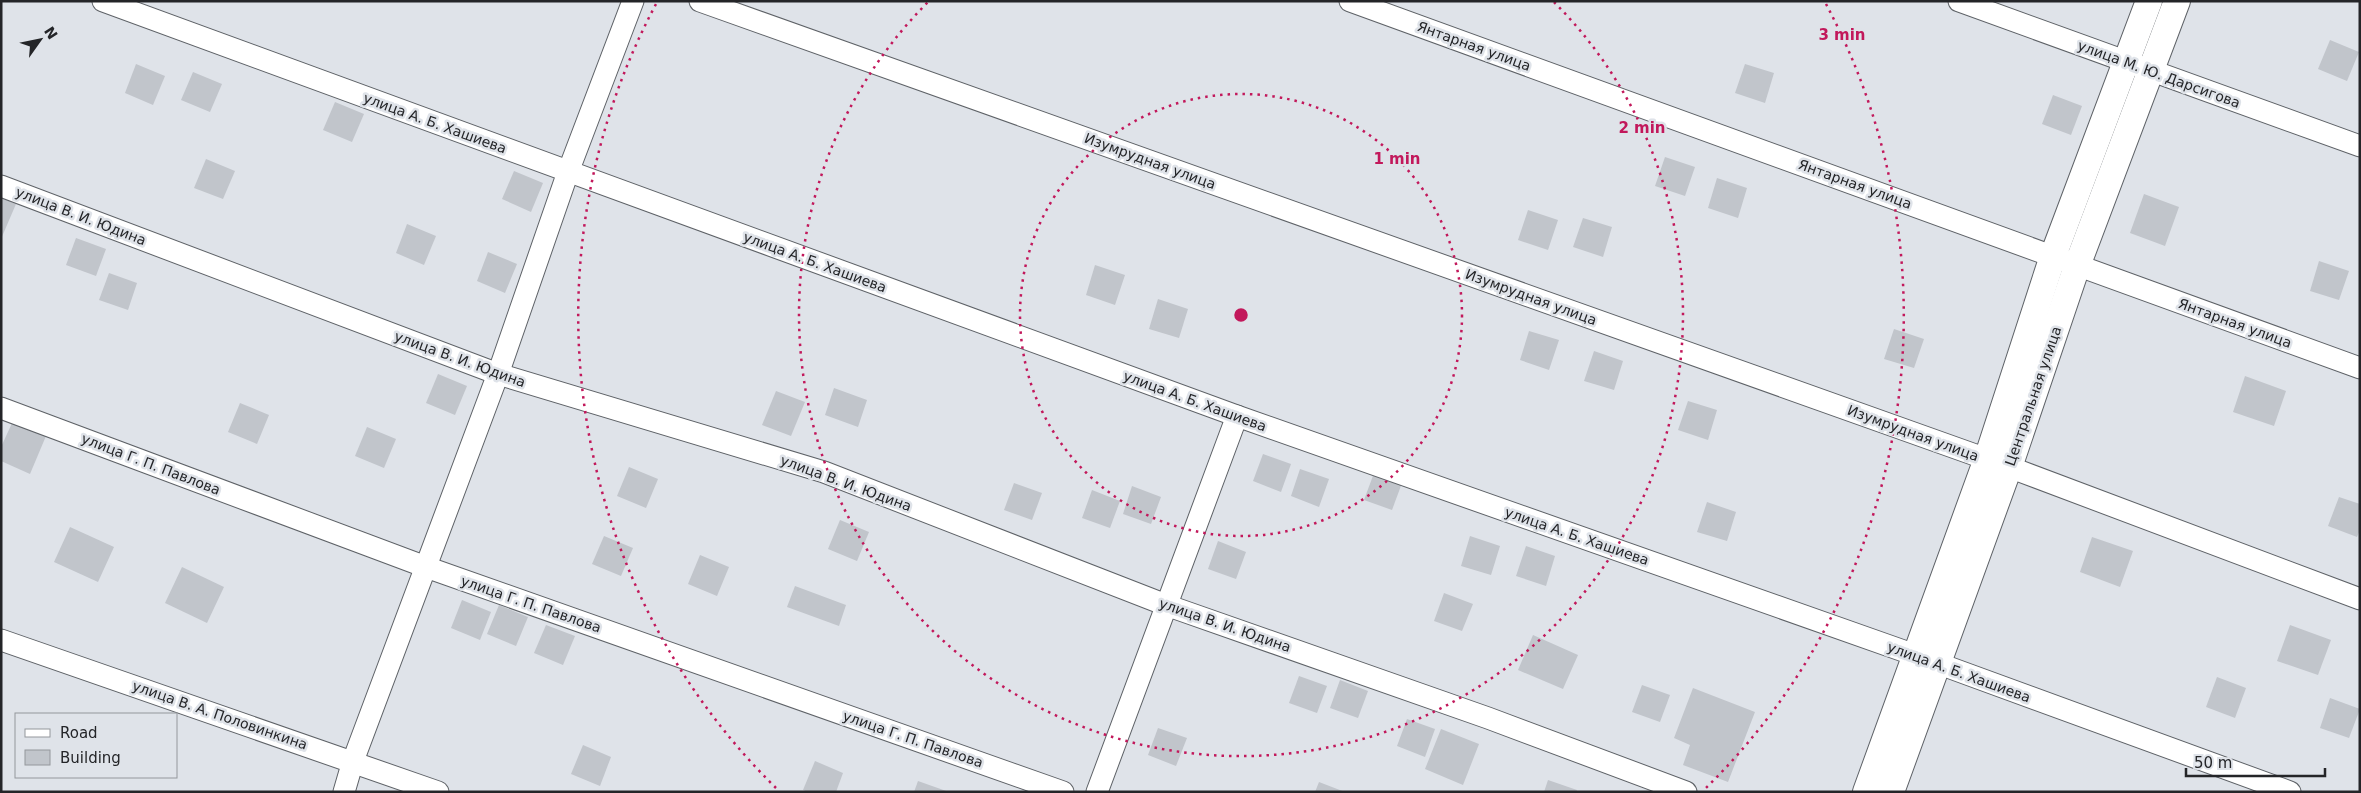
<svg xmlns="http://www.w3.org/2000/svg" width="2361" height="793" font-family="'DejaVu Sans',sans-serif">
  <rect width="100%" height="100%" fill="#dfe3e9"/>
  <g fill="#c1c5cb">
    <path d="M2330 40 2359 52 2347 81 2318 69Z"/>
    <path d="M136 64 165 76 153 105 125 93Z"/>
    <path d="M1745 64 1774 73 1765 103 1735 93Z"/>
    <path d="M193 72 222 84 210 112 181 100Z"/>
    <path d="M2053 95 2082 106 2071 135 2042 124Z"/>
    <path d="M335 102 364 114 352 142 323 130Z"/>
    <path d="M1665 157 1695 167 1685 196 1655 186Z"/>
    <path d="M206 159 235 171 223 199 194 188Z"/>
    <path d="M514 171 543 183 531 212 502 199Z"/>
    <path d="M1717 178 1747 188 1738 218 1708 208Z"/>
    <path d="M2144 194 2179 207 2165 246 2130 233Z"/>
    <path d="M1 198 16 204 1 239Z"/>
    <path d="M1528 210 1558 220 1548 250 1518 240Z"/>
    <path d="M1583 218 1612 227 1603 257 1573 247Z"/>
    <path d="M407 224 436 236 424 265 396 253Z"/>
    <path d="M76 238 106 249 96 276 66 265Z"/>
    <path d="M488 252 517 264 505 293 477 281Z"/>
    <path d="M2319 261 2349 271 2339 300 2310 291Z"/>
    <path d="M1095 265 1125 275 1115 305 1086 295Z"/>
    <path d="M109 273 137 283 128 310 99 300Z"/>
    <path d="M1158 299 1188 309 1179 338 1149 329Z"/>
    <path d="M1894 329 1924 339 1914 368 1884 359Z"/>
    <path d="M1529 331 1559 340 1549 370 1520 360Z"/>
    <path d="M1594 351 1623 361 1614 390 1584 381Z"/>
    <path d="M438 374 467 386 455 415 426 403Z"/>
    <path d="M2245 376 2286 391 2274 426 2233 412Z"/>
    <path d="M834 388 867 400 858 427 825 415Z"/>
    <path d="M776 391 805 402 791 436 762 425Z"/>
    <path d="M1688 401 1717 410 1708 440 1678 430Z"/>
    <path d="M240 403 269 415 257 444 228 432Z"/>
    <path d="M13 421 46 436 30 474 1 461V447Z"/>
    <path d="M367 427 396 439 384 468 355 456Z"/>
    <path d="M1263 454 1291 464 1281 492 1253 481Z"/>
    <path d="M629 467 658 479 646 508 617 496Z"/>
    <path d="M1300 469 1329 479 1319 507 1291 496Z"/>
    <path d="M1374 473 1402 483 1392 510 1364 500Z"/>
    <path d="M1014 483 1042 493 1032 520 1004 510Z"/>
    <path d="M1132 486 1161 497 1151 524 1123 514Z"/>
    <path d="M1092 490 1120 501 1110 528 1082 518Z"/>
    <path d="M2339 497 2360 504V530L2357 537 2328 526Z"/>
    <path d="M1707 502 1736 512 1727 541 1697 532Z"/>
    <path d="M840 520 869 532 857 561 828 549Z"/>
    <path d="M70 527 114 547 98 582 54 562Z"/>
    <path d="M604 536 633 548 621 576 592 564Z"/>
    <path d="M1470 536 1500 546 1491 575 1461 566Z"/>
    <path d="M2092 537 2133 551 2120 587 2080 572Z"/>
    <path d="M1218 541 1246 552 1236 579 1208 569Z"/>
    <path d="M1526 546 1555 556 1546 586 1516 576Z"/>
    <path d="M700 555 729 567 717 596 688 584Z"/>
    <path d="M182 567 224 587 207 623 165 603Z"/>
    <path d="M795 586 846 605 839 626 787 607Z"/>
    <path d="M1444 593 1473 604 1462 631 1434 621Z"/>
    <path d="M462 600 491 612 480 640 451 628Z"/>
    <path d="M499 605 528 617 516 646 487 634Z"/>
    <path d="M546 625 575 636 563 665 534 653Z"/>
    <path d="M2290 625 2331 640 2318 675 2277 661Z"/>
    <path d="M1533 635 1578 655 1563 689 1518 670Z"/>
    <path d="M1299 676 1327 686 1317 713 1289 703Z"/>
    <path d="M2217 677 2246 688 2235 718 2206 707Z"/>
    <path d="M1340 680 1368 691 1358 718 1330 708Z"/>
    <path d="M1642 685 1670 695 1660 722 1632 712Z"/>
    <path d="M1693 688 1755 712 1728 782 1683 765 1690 745 1674 738Z"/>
    <path d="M2330 698 2360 709 2349 738 2320 728Z"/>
    <path d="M1407 719 1435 729 1425 757 1397 746Z"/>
    <path d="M1158 728 1187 738 1176 766 1148 755Z"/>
    <path d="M1441 729 1479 744 1463 785 1425 769Z"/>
    <path d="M583 745 611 757 600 786 571 774Z"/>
    <path d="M815 761 843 773 836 792H808L803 790Z"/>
    <path d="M1548 780 1577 790 1576 792H1544Z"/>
    <path d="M918 781 949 792H914Z"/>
    <path d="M1319 782 1345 792H1315Z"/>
  </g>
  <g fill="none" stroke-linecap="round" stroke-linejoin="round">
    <g stroke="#5e6267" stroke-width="23">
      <g id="minor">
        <path d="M103 1 1237 416 1915 655 2290 792"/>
        <path d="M700 1 2009 467 2360 599"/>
        <path d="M1350 1 2360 368"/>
        <path d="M1959 1 2360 146"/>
        <path d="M1 186 498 374 824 472 1166 605 1488 718 1686 792"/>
        <path d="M1 408 426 567 1063 792"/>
        <path d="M1 640 438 792"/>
        <path d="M344 792 353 761 498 374 568 172 633 1"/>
        <path d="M1097 792 1237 416"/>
      </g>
    </g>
    <g stroke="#5e6267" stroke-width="28">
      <g id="tertiary">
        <path d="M1866 792 1987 459 2053 256 2149 1"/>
        <path d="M1891 792 2009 467 2077 266 2177 1"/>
      </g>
    </g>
    <use href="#minor" stroke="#fff" stroke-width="21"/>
    <use href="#tertiary" stroke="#fff" stroke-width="26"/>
  </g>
  <g fill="none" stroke="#c2185b" stroke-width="2.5" stroke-dasharray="2.5 5">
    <circle cx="1241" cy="315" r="221"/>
    <path d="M1554 2A442 442 0 1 1 928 2"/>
    <path d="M776 788A663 663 0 0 1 656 4M1826 4A663 663 0 0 1 1706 788"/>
  </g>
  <g text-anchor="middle" stroke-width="5" stroke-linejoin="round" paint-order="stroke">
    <g font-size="14" fill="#242528" stroke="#dfe3e9">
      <text transform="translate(1474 46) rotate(20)" y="5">Янтарная улица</text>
      <text transform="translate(2159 74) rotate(20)" y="5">улица М. Ю. Дарсигова</text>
      <text transform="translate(435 123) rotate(20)" y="5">улица А. Б. Хашиева</text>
      <text transform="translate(1150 161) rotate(20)" y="5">Изумрудная улица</text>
      <text transform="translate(1855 184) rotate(20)" y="5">Янтарная улица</text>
      <text transform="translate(81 216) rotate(21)" y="5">улица В. И. Юдина</text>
      <text transform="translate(815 262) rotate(20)" y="5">улица А. Б. Хашиева</text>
      <text transform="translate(1531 297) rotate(20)" y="5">Изумрудная улица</text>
      <text transform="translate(2235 323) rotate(20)" y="5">Янтарная улица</text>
      <text transform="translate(460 359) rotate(20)" y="5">улица В. И. Юдина</text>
      <text transform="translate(2033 396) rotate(-71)" y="5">Центральная улица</text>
      <text transform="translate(1195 401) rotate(20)" y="5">улица А. Б. Хашиева</text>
      <text transform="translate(1913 433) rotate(20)" y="5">Изумрудная улица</text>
      <text transform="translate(151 464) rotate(21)" y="5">улица Г. П. Павлова</text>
      <text transform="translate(846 483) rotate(20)" y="5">улица В. И. Юдина</text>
      <text transform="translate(1577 536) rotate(19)" y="5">улица А. Б. Хашиева</text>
      <text transform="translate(531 604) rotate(19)" y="5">улица Г. П. Павлова</text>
      <text transform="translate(1225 625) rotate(19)" y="5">улица В. И. Юдина</text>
      <text transform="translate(1959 672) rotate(20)" y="5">улица А. Б. Хашиева</text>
      <text transform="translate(220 715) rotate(19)" y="5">улица В. А. Половинкина</text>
      <text transform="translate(913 739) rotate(19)" y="5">улица Г. П. Павлова</text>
    </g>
  </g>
  <circle cx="1241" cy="315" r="8" fill="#c2185b" stroke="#dfe3e9" stroke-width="2.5"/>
  <g font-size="15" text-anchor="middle" font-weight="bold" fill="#c2185b" stroke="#dfe3e9" stroke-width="5" stroke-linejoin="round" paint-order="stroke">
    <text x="1842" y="40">3 min</text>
    <text x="1642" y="133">2 min</text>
    <text x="1397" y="164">1 min</text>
  </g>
  <rect width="2361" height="793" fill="none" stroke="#242528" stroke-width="5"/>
  <rect x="15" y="713" width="162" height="65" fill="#dfe3e9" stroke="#94979c"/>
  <rect x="25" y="729" width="25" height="8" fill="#ffffff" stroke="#94979c"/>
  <text x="60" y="738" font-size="15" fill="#242528">Road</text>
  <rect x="25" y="750" width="25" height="15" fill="#c1c5cb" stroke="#94979c"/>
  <text x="60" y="763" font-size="15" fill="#242528">Building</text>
  <g transform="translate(40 40) rotate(57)" stroke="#dfe3e9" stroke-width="4" paint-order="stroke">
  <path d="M0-4L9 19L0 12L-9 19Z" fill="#242528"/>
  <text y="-8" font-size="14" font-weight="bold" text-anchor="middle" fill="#242528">N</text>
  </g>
  <path d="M2186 768v8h139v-8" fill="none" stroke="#242528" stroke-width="2.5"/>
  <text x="2194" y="768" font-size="15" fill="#242528" stroke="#dfe3e9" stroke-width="4" paint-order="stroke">50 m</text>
</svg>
